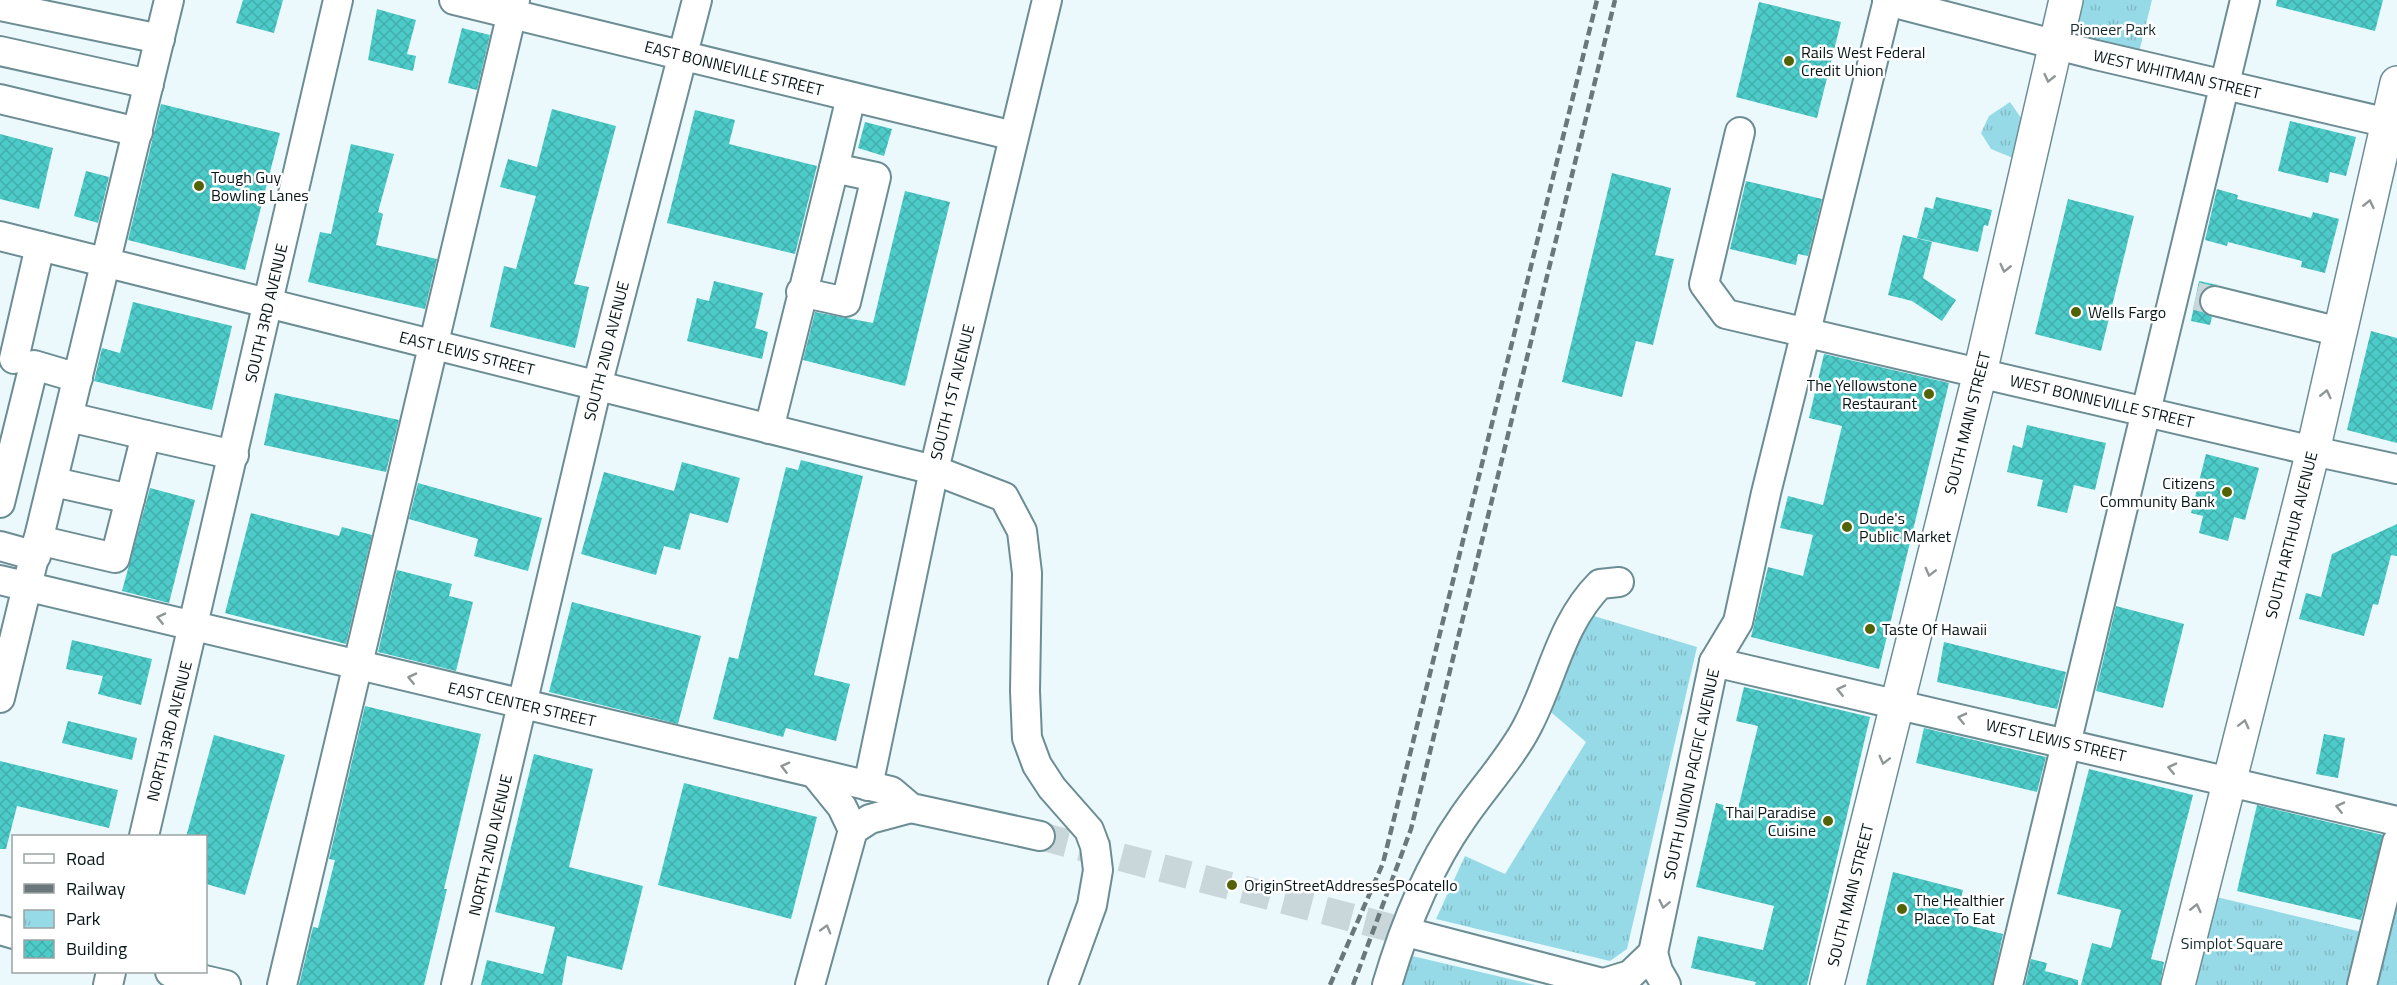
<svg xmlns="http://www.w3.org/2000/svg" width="2397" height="985" font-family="'Titillium Web',sans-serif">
  <defs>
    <pattern id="park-tufts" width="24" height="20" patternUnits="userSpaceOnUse" patternTransform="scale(1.5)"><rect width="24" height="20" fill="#97dae7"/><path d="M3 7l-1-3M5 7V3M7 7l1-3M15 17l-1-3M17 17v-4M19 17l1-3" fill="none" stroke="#81bac5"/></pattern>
    <pattern id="building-cross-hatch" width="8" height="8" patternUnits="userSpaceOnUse" patternTransform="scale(1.5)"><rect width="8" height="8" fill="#4dcbc9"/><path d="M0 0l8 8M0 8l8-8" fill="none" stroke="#42aeac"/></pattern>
  </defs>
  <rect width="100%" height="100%" fill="#ebf9fc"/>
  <g fill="url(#park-tufts)">
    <path d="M2066 0H2152L2136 64 2057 44Z"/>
    <path d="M2010 102 2026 125 2013 158 1991 149 1981 133 1989 116Z"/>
    <path d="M1584 613 1697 647 1627 949 1610 961 1436 919 1465 856 1505 874 1586 742 1539 702Z"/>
    <path d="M2397 862V985H2363Z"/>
    <path d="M2200 893 2366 933 2354 985H2178Z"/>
    <path d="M1408 955 1535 985H1400Z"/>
  </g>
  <g fill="url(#building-cross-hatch)">
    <path d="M243 0H283L274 33 236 23Z"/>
    <path d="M2277 0H2383L2375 31 2276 6Z"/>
    <path d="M1759 2 1841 22 1817 118 1736 97Z"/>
    <path d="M377 9 416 20 407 54 416 56 413 71 368 60Z"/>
    <path d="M462 28 490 35 477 90 448 83Z"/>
    <path d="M161 104 280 133 245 270 128 240Z"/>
    <path d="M552 109 616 126 574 284 589 287 575 348 490 327 504 266 516 269 536 196 500 187 508 159 537 167Z"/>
    <path d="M695 110 735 120 729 144 817 166 795 254 667 223Z"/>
    <path d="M2290 121 2356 137 2346 176 2330 172 2328 183 2278 171Z"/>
    <path d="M865 122 892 129 884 156 858 148Z"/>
    <path d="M0 134 53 148 39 209 0 199Z"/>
    <path d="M351 144 394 154 378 212 383 214 376 245 437 259 425 309 308 282 320 232 331 234Z"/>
    <path d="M86 171 109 177 98 223 74 216Z"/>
    <path d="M1612 173 1671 188 1655 255 1674 259 1653 345 1636 341 1622 397 1562 382Z"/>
    <path d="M1746 181 1822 199 1808 256 1798 254 1796 265 1730 249Z"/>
    <path d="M2217 189 2238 195 2237 199 2311 218 2313 212 2339 219 2325 273 2301 267 2302 261 2228 242 2227 246 2205 240Z"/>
    <path d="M905 191 950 202 905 386 803 360 815 312 873 323Z"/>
    <path d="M1936 197 1992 210 1988 226 1984 225 1978 252 1917 238 1925 207 1933 209Z"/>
    <path d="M2068 199 2134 216 2101 351 2035 334Z"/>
    <path d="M1903 235 1932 242 1923 278 1956 300 1942 321 1912 301 1888 295Z"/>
    <path d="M714 281 763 293 755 328 768 332 762 359 687 341 697 298 709 301Z"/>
    <path d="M2199 281 2218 285 2204 289 2199 298 2203 312 2212 317 2210 325 2191 321Z"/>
    <path d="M133 302 232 326 212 410 94 381 102 348 120 353Z"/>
    <path d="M2371 331 2397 338V443L2347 430Z"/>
    <path d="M1824 354 1949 383 1879 669 1751 637 1768 567 1803 576 1813 535 1780 528 1788 496 1823 505 1842 426 1809 418Z"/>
    <path d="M275 393 399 420 386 472 264 445Z"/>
    <path d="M2027 425 2106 443 2095 490 2074 485 2067 513 2037 506 2043 480 2007 472 2013 445 2022 448Z"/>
    <path d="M2206 454 2259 468 2245 520 2234 517 2228 541 2199 533 2203 516 2191 513Z"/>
    <path d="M801 460 863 476 814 675 850 684 836 741 786 728 783 737 713 719 729 657 738 659 786 467 798 470Z"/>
    <path d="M682 462 740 478 728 523 690 513 680 550 664 546 656 575 581 554 604 472 674 491Z"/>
    <path d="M418 483 542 518 528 571 474 556 478 539 409 519Z"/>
    <path d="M150 488 195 500 169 603 122 591Z"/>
    <path d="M251 513 339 536 342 527 372 535 346 644 225 613Z"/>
    <path d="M2397 524V556L2391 555 2378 605 2373 604 2364 636 2299 619 2306 593 2321 597 2332 554Z"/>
    <path d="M397 570 452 584 449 596 473 602 456 671 378 652Z"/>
    <path d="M572 602 701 636 678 724 549 692Z"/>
    <path d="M2116 606 2184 624 2163 708 2096 691Z"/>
    <path d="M72 640 152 659 141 705 98 694 103 676 66 669Z"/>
    <path d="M1944 642 2066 672 2057 709 1937 682Z"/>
    <path d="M1744 687 1870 717 1807 985H1755L1756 982 1691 968 1698 936 1763 950 1774 906 1696 887 1716 803 1738 809 1758 726 1736 721Z"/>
    <path d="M365 706 481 734 444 889H447L424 985H299L313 927 318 928 335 860 329 859Z"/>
    <path d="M68 721 137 738 132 760 62 743Z"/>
    <path d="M1924 728 2046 757 2037 792 1916 763Z"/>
    <path d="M2324 734 2345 738 2338 778 2316 774Z"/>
    <path d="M214 735 285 755 245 895 206 884V837H186Z"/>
    <path d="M534 754 593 769 569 867 643 886 622 970 567 956 562 985H481L487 960 543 974 555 927 495 912Z"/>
    <path d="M0 761 118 790 109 828 17 806 6 849H0Z"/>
    <path d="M2089 769 2193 795 2151 959 2164 962 2160 985H2081L2092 943 2111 948 2121 910 2057 894Z"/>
    <path d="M684 783 817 817 791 919 658 885Z"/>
    <path d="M2257 805 2383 835 2361 920 2237 891Z"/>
    <path d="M1893 872 1963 890 1955 922 2003 934 1992 985H1866Z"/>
    <path d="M2031 959 2047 963 2045 971 2078 980V985H2025Z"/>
  </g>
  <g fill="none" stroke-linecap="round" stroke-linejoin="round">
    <g stroke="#c9d7da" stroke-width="28" stroke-dasharray="28 14" stroke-linecap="butt">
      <path d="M2196 296 2215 301"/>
      <path d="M1040 836 1414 934"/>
    </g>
    <g stroke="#6c8d94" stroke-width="32">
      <g id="minor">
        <path d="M454 0 1014 136"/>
        <path d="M1887 1 2096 55 2397 125"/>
        <path d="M0 6 160 39"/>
        <path d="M0 51 149 84"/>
        <path d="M0 99 138 132"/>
        <path d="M1740 132 1704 284 1726 314 2313 451 2397 469"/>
        <path d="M834 168 851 97"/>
        <path d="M0 236 934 470 1004 497 1022 531 1027 573 1025 691 1027 738 1037 765 1052 788 1089 830 1095 846 1098 870 1092 905 1063 985"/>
        <path d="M2215 301 2340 332"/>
        <path d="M14 359 40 246"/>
        <path d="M69 417 146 435"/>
        <path d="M769 429 834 168 876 177 846 302 801 292"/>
        <path d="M130 499 146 435 234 455"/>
        <path d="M0 503 34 365 78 378"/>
        <path d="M38 540 115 558 130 499 54 482"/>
        <path d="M0 546 36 556"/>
        <path d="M0 580 891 791 911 808 1040 836"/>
        <path d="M1714 662 2397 821"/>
        <path d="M0 698 169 0"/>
        <path d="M816 775 842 807 853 830"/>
        <path d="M868 786 934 470 1047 0"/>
        <path d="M144 836 338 0"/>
        <path d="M0 930 14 934"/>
        <path d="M1414 934 1610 985"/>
        <path d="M1653 953 1658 971 1666 985"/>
        <path d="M170 972 226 985"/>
        <path d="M1604 983 1630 975 1653 953 1714 662 1738 622 1766 493 1888 0"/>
        <path d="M108 985 111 972"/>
        <path d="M282 985 515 0"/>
        <path d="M456 985 597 386 697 0"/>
        <path d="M810 985 853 830 870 819 911 808"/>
        <path d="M1387 985C1404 927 1427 869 1462 819 1482 789 1512 757 1528 725 1553 677 1561 623 1600 584L1619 582"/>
        <path d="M2008 985 2245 0"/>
        <path d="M2362 985 2397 842"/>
      </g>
    </g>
    <g stroke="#6c8d94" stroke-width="36">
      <g id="major">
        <path d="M1827 985 1980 373 2066 0"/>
        <path d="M2178 985 2313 451 2397 83"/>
      </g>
    </g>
    <use href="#minor" stroke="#fff" stroke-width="28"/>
    <use href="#major" stroke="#fff" stroke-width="33"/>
    <g stroke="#6a787b" stroke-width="4.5" stroke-dasharray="9 4.5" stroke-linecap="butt">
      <path d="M1330 985 1383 863 1597 0"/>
      <path d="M1353 985 1411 829 1615 0"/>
    </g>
  </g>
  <defs><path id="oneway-chevron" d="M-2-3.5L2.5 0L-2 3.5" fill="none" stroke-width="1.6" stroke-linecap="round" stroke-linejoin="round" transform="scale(1.5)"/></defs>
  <g stroke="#909697">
    <use href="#oneway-chevron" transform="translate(2049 78) rotate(103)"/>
    <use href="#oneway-chevron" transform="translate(2369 204) rotate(-77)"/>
    <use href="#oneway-chevron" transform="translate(2005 268) rotate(103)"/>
    <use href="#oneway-chevron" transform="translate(2326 394) rotate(-77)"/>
    <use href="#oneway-chevron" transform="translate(1930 572) rotate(104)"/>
    <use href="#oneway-chevron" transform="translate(161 618) rotate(-167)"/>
    <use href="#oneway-chevron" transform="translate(412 678) rotate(-167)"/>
    <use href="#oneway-chevron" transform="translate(1841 690) rotate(-167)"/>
    <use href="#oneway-chevron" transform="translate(1962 718) rotate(-167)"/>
    <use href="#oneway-chevron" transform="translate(2244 724) rotate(-76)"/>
    <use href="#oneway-chevron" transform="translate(1884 760) rotate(104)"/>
    <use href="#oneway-chevron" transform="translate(785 767) rotate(-166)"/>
    <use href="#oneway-chevron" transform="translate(2172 768) rotate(-167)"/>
    <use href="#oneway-chevron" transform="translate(2340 807) rotate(-167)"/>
    <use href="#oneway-chevron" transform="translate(1664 904) rotate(102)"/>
    <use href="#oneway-chevron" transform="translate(2196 908) rotate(-77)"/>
    <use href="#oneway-chevron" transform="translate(826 929) rotate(-74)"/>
  </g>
  <g fill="#536205" stroke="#fff" stroke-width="2">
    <circle cx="1789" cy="61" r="6"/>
    <circle cx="199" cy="186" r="6"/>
    <circle cx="2076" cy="312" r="6"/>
    <circle cx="1929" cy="394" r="6"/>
    <circle cx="2227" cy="492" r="6"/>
    <circle cx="1847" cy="527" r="6"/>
    <circle cx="1870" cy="629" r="6"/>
    <circle cx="1828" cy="821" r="6"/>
    <circle cx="1232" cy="885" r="6"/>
    <circle cx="1902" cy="909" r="6"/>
  </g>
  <g text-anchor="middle" stroke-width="5" stroke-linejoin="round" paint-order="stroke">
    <g font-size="16" fill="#182d31" stroke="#fff">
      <text x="2113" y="35">Pioneer Park</text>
      <text x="2232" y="949">Simplot Square</text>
    </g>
    <g font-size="16" fill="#081618" stroke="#fff" text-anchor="start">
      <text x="1801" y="58">Rails West Federal<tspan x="1801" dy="18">Credit Union</tspan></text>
      <text x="211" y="183">Tough Guy<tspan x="211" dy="18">Bowling Lanes</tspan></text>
      <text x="2088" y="318">Wells Fargo</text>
      <text x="1917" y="391" text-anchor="end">The Yellowstone<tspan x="1917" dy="18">Restaurant</tspan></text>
      <text x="2215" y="489" text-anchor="end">Citizens<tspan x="2215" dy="18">Community Bank</tspan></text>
      <text x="1859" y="524">Dude's<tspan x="1859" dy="18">Public Market</tspan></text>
      <text x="1882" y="635">Taste Of Hawaii</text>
      <text x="1816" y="818" text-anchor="end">Thai Paradise<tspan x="1816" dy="18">Cuisine</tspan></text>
      <text x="1244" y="891">OriginStreetAddressesPocatello</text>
      <text x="1914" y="906">The Healthier<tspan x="1914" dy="18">Place To Eat</tspan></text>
    </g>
    <g font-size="16" fill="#081618" stroke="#fff">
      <text transform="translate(734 68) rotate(14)" y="6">EAST BONNEVILLE STREET</text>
      <text transform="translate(2177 74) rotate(13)" y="6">WEST WHITMAN STREET</text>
      <text transform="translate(266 313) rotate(-77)" y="6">SOUTH 3RD AVENUE</text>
      <text transform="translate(606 351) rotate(-76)" y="6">SOUTH 2ND AVENUE</text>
      <text transform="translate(467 353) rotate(14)" y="6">EAST LEWIS STREET</text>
      <text transform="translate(952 392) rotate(-76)" y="6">SOUTH 1ST AVENUE</text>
      <text transform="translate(2102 401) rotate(13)" y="6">WEST BONNEVILLE STREET</text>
      <text transform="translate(1967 423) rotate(-76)" y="6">SOUTH MAIN STREET</text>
      <text transform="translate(2291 535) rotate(-76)" y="6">SOUTH ARTHUR AVENUE</text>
      <text transform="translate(522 704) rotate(13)" y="6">EAST CENTER STREET</text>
      <text transform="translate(169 731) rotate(-76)" y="6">NORTH 3RD AVENUE</text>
      <text transform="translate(2056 740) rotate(13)" y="6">WEST LEWIS STREET</text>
      <text transform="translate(1691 774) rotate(-78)" y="6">SOUTH UNION PACIFIC AVENUE</text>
      <text transform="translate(490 845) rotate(-77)" y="6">NORTH 2ND AVENUE</text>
      <text transform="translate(1850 895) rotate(-76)" y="6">SOUTH MAIN STREET</text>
    </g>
  </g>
  <rect x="12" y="835" width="195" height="138" fill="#ffffff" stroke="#9ca2a3" stroke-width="1.5"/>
  <rect x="24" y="854" width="30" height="9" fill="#ffffff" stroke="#9ca2a3" stroke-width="1.5"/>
  <text x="66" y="865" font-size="18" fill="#081618">Road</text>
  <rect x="24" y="884" width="30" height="9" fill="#6a787b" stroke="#9ca2a3" stroke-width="1.5"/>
  <text x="66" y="895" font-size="18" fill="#081618">Railway</text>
  <rect x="24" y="910" width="30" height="18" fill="url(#park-tufts)" stroke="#9ca2a3" stroke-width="1.5"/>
  <text x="66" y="925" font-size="18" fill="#081618">Park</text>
  <rect x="24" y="940" width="30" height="18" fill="url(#building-cross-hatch)" stroke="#9ca2a3" stroke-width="1.5"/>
  <text x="66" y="955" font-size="18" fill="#081618">Building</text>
</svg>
